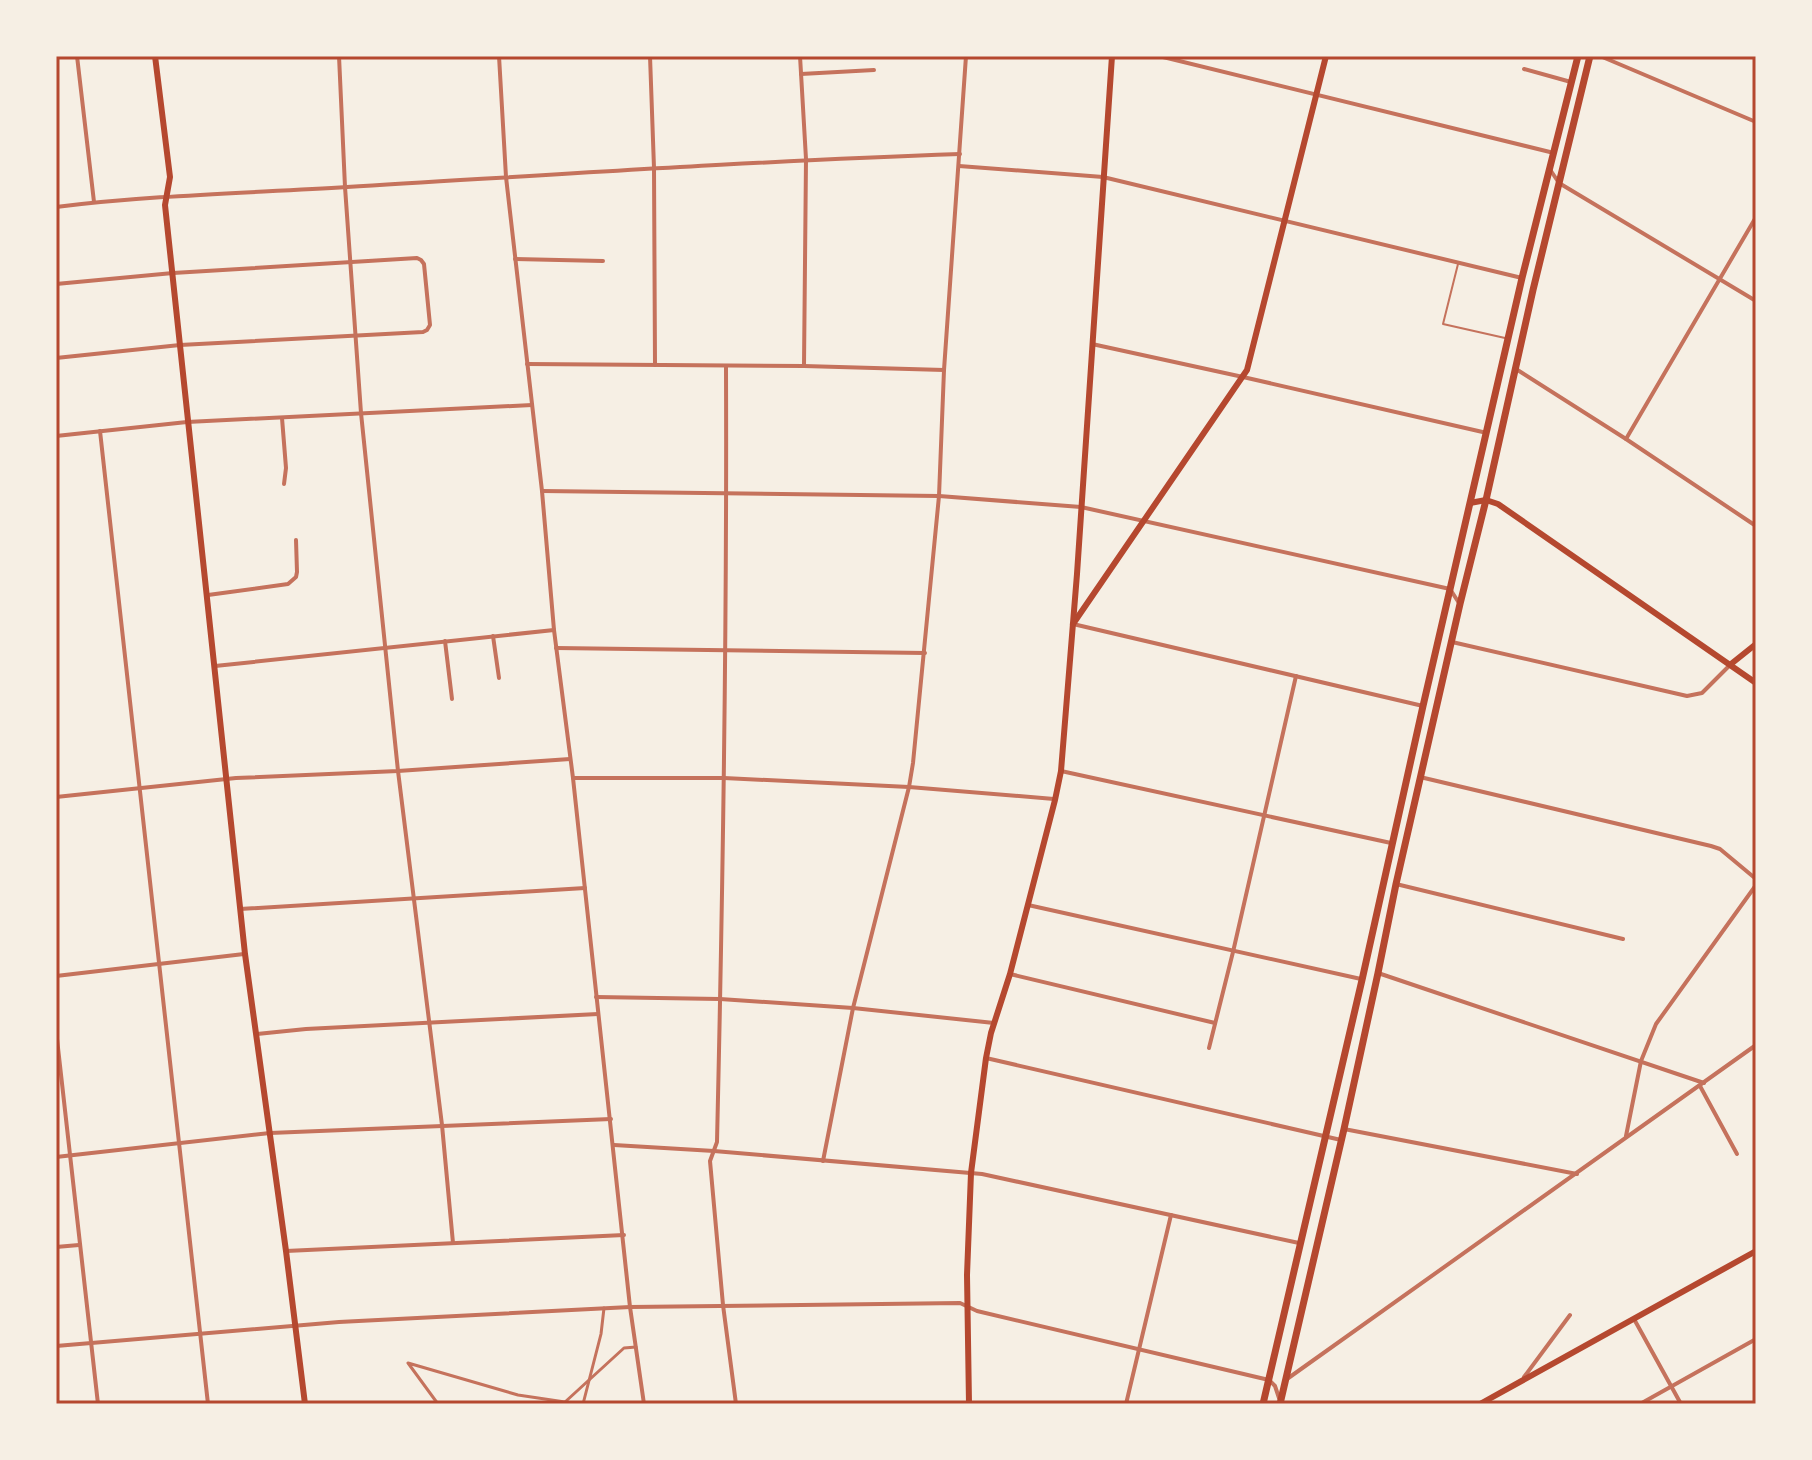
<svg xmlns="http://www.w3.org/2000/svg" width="1812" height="1460" font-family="'Sofia Sans Condensed',sans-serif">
  <rect width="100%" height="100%" fill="#f6efe4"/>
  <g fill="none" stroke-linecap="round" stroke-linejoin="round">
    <path stroke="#c5725c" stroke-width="2" d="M1458 264 1443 324 1505 338"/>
    <g stroke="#c5725c" stroke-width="3">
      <path d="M565 1402 624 1348 636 1347"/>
      <path d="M438 1404 408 1363 518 1395 565 1402"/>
      <path d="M583 1404 601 1334 604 1308"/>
    </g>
    <g stroke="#c5725c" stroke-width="4">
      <path d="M77 56 94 202"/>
      <path d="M339 56 345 187 361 413 398 771 442 1125 453 1243"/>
      <path d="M499 56 506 177 542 491 554 630 573 778 630 1307 644 1404"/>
      <path d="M650 56 654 168 655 365"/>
      <path d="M800 56 806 159 804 366"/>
      <path d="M1159 56 1554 153"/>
      <path d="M1600 56 1756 122"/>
      <path d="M1524 69 1571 82"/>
      <path d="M801 74 874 70"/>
      <path d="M959 166 1103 177 1522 278"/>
      <path d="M1551 171 1559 183 1756 301"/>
      <path d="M56 207C153 195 250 193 347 187 551 175 755 161 960 154"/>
      <path d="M515 259 603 261"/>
      <path d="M56 284 173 273 417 258 421 260 424 264 430 325 427 330 423 332 180 345 56 358"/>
      <path d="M1092 344 1243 377 1487 433"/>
      <path d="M527 364 804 366 944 370"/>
      <path d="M726 367C727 625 723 883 717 1142L710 1161 723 1305 736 1404"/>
      <path d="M1516 369 1626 439 1756 526"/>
      <path d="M282 418 286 468 284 484"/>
      <path d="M100 431 208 1404"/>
      <path d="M56 436 187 422 532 405"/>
      <path d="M1626 439 1756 217"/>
      <path d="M542 491 939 496 1081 507 1450 589 1459 603"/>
      <path d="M208 595 288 584 296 577 297 572 296 540"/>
      <path d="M1073 624 1423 706"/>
      <path d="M493 636 499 678"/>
      <path d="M445 641 452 699"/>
      <path d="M1452 642 1687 696 1702 693 1731 664"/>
      <path d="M556 648 925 653"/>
      <path d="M215 666 554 630"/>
      <path d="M1061 771 1391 843"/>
      <path d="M1420 777 1711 846 1720 849 1756 879"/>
      <path d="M573 778H724L909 787 1054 799"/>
      <path d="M56 797 236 778 398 771 570 759"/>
      <path d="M1396 884 1623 939"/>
      <path d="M1028 905 1361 979"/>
      <path d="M240 909 585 888"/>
      <path d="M1378 973 1704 1083"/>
      <path d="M1010 974 1215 1023"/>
      <path d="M56 976 244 954"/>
      <path d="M596 997 720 999 853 1008 994 1023"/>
      <path d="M56 1030 98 1404"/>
      <path d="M257 1034 306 1029 598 1014"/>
      <path d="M1209 1048 1233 952 1296 676"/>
      <path d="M986 1058 1341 1140"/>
      <path d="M1700 1086 1737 1154"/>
      <path d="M1344 1129 1577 1174"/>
      <path d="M1626 1136 1641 1061 1656 1024 1756 885"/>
      <path d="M614 1145 714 1151 982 1174 1299 1243"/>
      <path d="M56 1157 270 1133 611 1119"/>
      <path d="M823 1161 853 1008 909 787 913 763 939 496 944 370 966 56"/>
      <path d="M56 1247 79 1245"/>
      <path d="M286 1251 624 1235"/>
      <path d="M1634 1319 1681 1404"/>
      <path d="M56 1346 339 1322 630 1307 960 1303 977 1311 1269 1380 1275 1386 1279 1398"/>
      <path d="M1524 1377 1570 1315"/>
      <path d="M1287 1379 1756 1045"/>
      <path d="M1126 1404 1171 1215"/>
      <path d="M1640 1404 1756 1339"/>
    </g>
    <g stroke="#b5482f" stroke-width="6">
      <path d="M155 56 170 177 165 205 245 954 286 1251 305 1404"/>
      <path d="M1470 503 1486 500 1498 504 1756 683"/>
      <path d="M1073 624 1247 370 1326 56"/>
      <path d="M1731 664 1756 644"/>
      <path d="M969 1404 967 1275 971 1173 986 1058 991 1033 1010 974 1055 800 1061 771 1077 574 1112 56"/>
      <path d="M1480 1404 1756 1251"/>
    </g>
    <g stroke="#b5482f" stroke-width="7">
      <path d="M1263 1404 1362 980 1423 706 1522 278 1578 56"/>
      <path d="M1280 1404 1344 1129 1378 973 1396 884 1460 604 1486 500 1533 290 1590 56"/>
    </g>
  </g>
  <rect width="1812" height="1460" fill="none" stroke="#f6efe4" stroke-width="116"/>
  <rect x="58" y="58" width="1696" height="1344" fill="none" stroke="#b5482f" stroke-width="3"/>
</svg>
